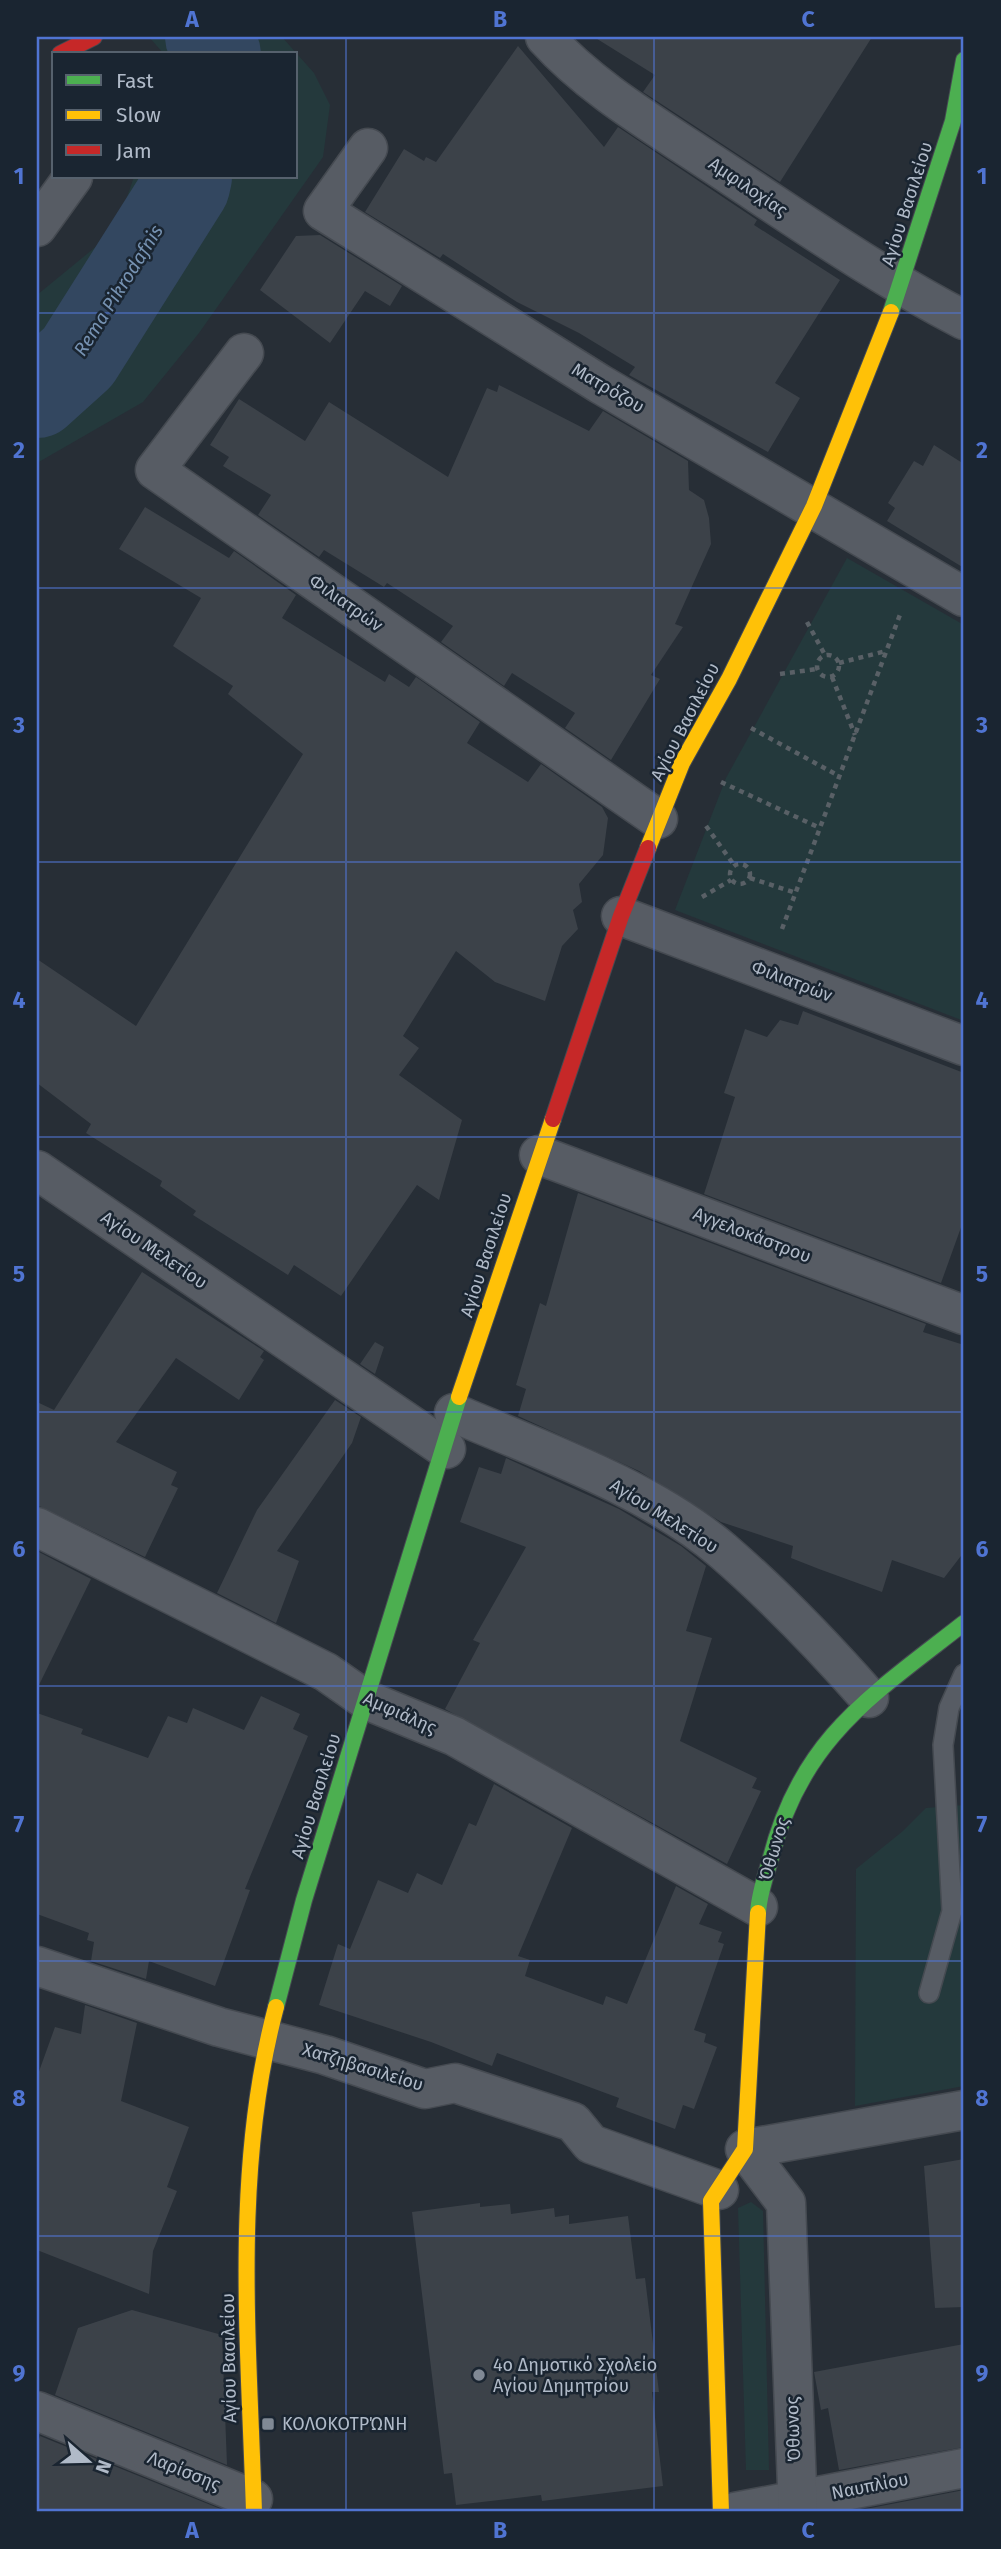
<svg xmlns="http://www.w3.org/2000/svg" width="1001" height="2549" font-family="'Fira Sans',sans-serif">
  <rect width="100%" height="100%" fill="#272e36"/>
  <g fill="#24393c">
    <path d="M149 37H282L314 73 330 105 323 157 199 333 143 402 37 463V295L115 231 134 177H296V54H164Z"/>
    <path d="M847 558 964 625V1021L675 910 726 778Z"/>
    <path d="M964 1805V2086L855 2106 856 1869 903 1831 926 1808Z"/>
    <path d="M751 2202 763 2211 769 2470H746L738 2208Z"/>
  </g>
  <g fill="none" stroke-linecap="round" stroke-linejoin="round">
    <g stroke="#334760" stroke-width="88">
      <path d="M209 37 217 54"/>
      <path d="M37 394 78 357 186 186 188 177"/>
    </g>
  </g>
  <g fill="#3c4249">
    <path d="M594 37H872L780 182 643 92 655 75Z"/>
    <path d="M518 46 604 147 618 127 757 220 754 225 840 280 775 383 800 398 768 452 629 375 635 367 579 333 517 302 443 254 440 258 365 212 404 149 424 161 426 157 436 162Z"/>
    <path d="M320 235 402 286 390 306 365 291 330 343 260 290 296 236Z"/>
    <path d="M499 385 589 431 603 411 688 461 689 490 704 500 709 518 711 544 675 624 683 627 651 675 660 679 611 760 565 728 575 713 512 673 504 686 441 642 453 626 387 583 384 587 324 550 319 557 258 515 271 495 223 466 229 457 210 445 239 399 305 441 329 402 448 477 487 388 497 392Z"/>
    <path d="M934 445 964 464V568L887 521 895 508 888 503 914 461 923 466Z"/>
    <path d="M145 507 229 558 234 551 296 595 282 618 385 682 389 674 409 687 416 677 480 722 467 743 528 782 541 764 602 807 608 818 603 855 579 884 582 902 573 910 578 929 562 946 545 1001 495 982 456 951 403 1036 419 1048 399 1075 462 1120 439 1200 417 1185 341 1296 294 1265 288 1275 193 1215 196 1211 160 1186 162 1181 86 1133 91 1124 37 1083V959L136 1026 303 754 228 694 233 686 173 646 201 598 119 549Z"/>
    <path d="M803 1011 964 1073V1219L941 1283 704 1194 735 1097 724 1093 745 1029 767 1037 780 1020 798 1025Z"/>
    <path d="M578 1193 926 1324 923 1332 964 1345V1552L944 1578 892 1560 882 1592 819 1569 791 1558 793 1546 721 1522 639 1471 518 1416 526 1389 516 1385 540 1303 546 1306Z"/>
    <path d="M142 1272 264 1351 260 1357 264 1360 239 1400 176 1358 116 1442 177 1472 171 1485 178 1488 145 1557 37 1505V1402L54 1410Z"/>
    <path d="M375 1342 384 1347 375 1374 360 1364Z"/>
    <path d="M335 1400 361 1417 352 1443 277 1551 299 1561 276 1623 217 1593 257 1510Z"/>
    <path d="M506 1458 619 1509 681 1546 706 1566 686 1631 712 1638 680 1741 757 1778 752 1788 761 1791 727 1864 445 1709 480 1643 473 1640 526 1547 460 1522 479 1467 501 1474Z"/>
    <path d="M37 1551 91 1579 37 1689Z"/>
    <path d="M261 1696 300 1714 293 1729 308 1736 245 1889 250 1890 215 1986 149 1961 146 1979 91 1961 94 1942 87 1940 89 1933 37 1914V1713L83 1729 81 1734 148 1758 168 1716 187 1723 193 1708 244 1730Z"/>
    <path d="M494 1784 572 1828 518 1956 530 1960 525 1976 603 2005 606 1996 627 2004 676 1886 708 1904 699 1924 722 1932 718 1942 724 1944 694 2030 706 2034 704 2042 717 2047 694 2109 683 2105 675 2129 616 2107 619 2098 497 2053 492 2066 431 2042 319 2005 338 1944 350 1949 378 1880 408 1893 417 1873 442 1885 469 1823 476 1826Z"/>
    <path d="M85 2005 137 2023 121 2101 189 2127 167 2187 177 2191 153 2251 149 2294 37 2250V2077L55 2027 81 2034Z"/>
    <path d="M964 2159V2307L935 2308 924 2166Z"/>
    <path d="M480 2203V2207L510 2204 511 2214 554 2208 555 2217 569 2215V2224L628 2216 636 2279 645 2278 659 2392H652L663 2486 542 2501 541 2495 456 2505 452 2473 444 2474 412 2212Z"/>
    <path d="M132 2310 222 2335 227 2465 55 2395 78 2328Z"/>
    <path d="M964 2344V2447L839 2470 828 2408 821 2410 814 2372Z"/>
    <path d="M40 2436 228 2512H37V2446Z"/>
    <path d="M964 2490V2512H850Z"/>
  </g>
  <g fill="none" stroke-linecap="round" stroke-linejoin="round">
    <g stroke="#454a51" stroke-width="22">
      <path id="lane" d="M929 1993 952 1911 943 1745 949 1708 964 1674"/>
    </g>
    <g stroke="#454a51" stroke-width="41">
      <g id="street">
        <path d="M545 37C591 88 653 124 710 162 794 217 875 274 964 320"/>
        <path d="M368 148 323 211 600 384 964 597"/>
        <path d="M37 227 73 177"/>
        <path d="M244 353 155 470 658 819"/>
        <path d="M621 916 964 1046"/>
        <path d="M539 1155 964 1315"/>
        <path d="M37 1170 446 1449"/>
        <path d="M454 1413C543 1451 649 1488 723 1551 775 1596 824 1647 869 1698"/>
        <path d="M37 1527 326 1672 366 1700 454 1736 758 1907"/>
        <path d="M37 1966 219 2027 325 2055 425 2089 455 2083 573 2122 591 2144 719 2190"/>
        <path d="M37 2411 253 2499"/>
        <path d="M735 2512 964 2468"/>
        <path d="M798 2512 786 2203 745 2149 964 2110"/>
      </g>
    </g>
    <g stroke="#454a51" stroke-width="18">
      <g id="fast">
        <path d="M891 312 953 121 964 60"/>
        <path d="M758 1913C759 1895 765 1877 770 1861 800 1739 871 1696 964 1623"/>
        <path d="M276 2007 304 1900 459 1397"/>
      </g>
    </g>
    <g stroke="#454a51" stroke-width="18">
      <g id="slow">
        <path d="M648 848 682 763 729 679 814 506 891 312"/>
        <path d="M459 1397 553 1119"/>
        <path d="M254 2512C249 2344 232 2172 276 2007"/>
        <path d="M721 2512 711 2201 745 2149 758 1913"/>
      </g>
    </g>
    <g stroke="#454a51" stroke-width="18">
      <g id="jam">
        <path d="M60 54 94 37"/>
        <path d="M553 1119 621 916 648 848"/>
      </g>
    </g>
    <g stroke="#596066" stroke-width="4.5" stroke-dasharray="5 5" stroke-linecap="butt">
      <path d="M807 622 825 655"/>
      <circle cx="828" cy="666" r="11"/>
      <path d="M839 663 886 651"/>
      <path d="M780 674 817 669"/>
      <path d="M832 677 855 735"/>
      <path d="M751 728 839 776"/>
      <path d="M721 782 820 828"/>
      <path d="M706 826 734 865"/>
      <circle cx="740" cy="874" r="10"/>
      <path d="M750 878 796 893"/>
      <path d="M702 897 731 880"/>
      <path d="M782 929 901 612"/>
    </g>
    <use href="#lane" stroke="#575c64" stroke-width="19"/>
    <use href="#street" stroke="#575c64" stroke-width="38"/>
    <use href="#fast" stroke="#4caf50" stroke-width="16"/>
    <use href="#slow" stroke="#ffc107" stroke-width="16"/>
    <use href="#jam" stroke="#c62828" stroke-width="16"/>
  </g>
  <path fill="none" stroke="#5074d2" stroke-width="2" stroke-opacity="0.55" d="M346 37V2512M654 37V2512M37 313H964M37 588H964M37 862H964M37 1137H964M37 1412H964M37 1686H964M37 1961H964M37 2236H964"/>
  <g fill="#808995" stroke="#1a2531" stroke-width="2.5">
    <circle cx="479" cy="2375" r="7"/>
    <rect x="261" y="2417" width="14" height="14" rx="3.5"/>
  </g>
  <g text-anchor="middle" stroke-width="5" stroke-linejoin="round" paint-order="stroke">
    <g font-size="18" fill="#b0bac8" stroke="#1a2531">
      <text transform="translate(748 187) rotate(34)" y="6">Αμφιλοχίας</text>
      <text transform="translate(907 204) rotate(-72)" y="6">Αγίου Βασιλείου</text>
      <text transform="translate(608 388) rotate(30)" y="6">Ματρόζου</text>
      <text transform="translate(346 603) rotate(35)" y="6">Φιλιατρών</text>
      <text transform="translate(685 722) rotate(-63)" y="6">Αγίου Βασιλείου</text>
      <text transform="translate(792 981) rotate(21)" y="6">Φιλιατρών</text>
      <text transform="translate(752 1235) rotate(21)" y="6">Αγγελοκάστρου</text>
      <text transform="translate(154 1250) rotate(34)" y="6">Αγίου Μελετίου</text>
      <text transform="translate(486 1255) rotate(-72)" y="6">Αγίου Βασιλείου</text>
      <text transform="translate(664 1516) rotate(32)" y="6">Αγίου Μελετίου</text>
      <text transform="translate(400 1713) rotate(24)" y="6">Αμφιάλης</text>
      <text transform="translate(316 1796) rotate(-73)" y="6">Αγίου Βασιλείου</text>
      <text transform="translate(774 1849) rotate(-73)" y="6">Όθωνος</text>
      <text transform="translate(363 2067) rotate(17)" y="6">Χατζηβασιλείου</text>
      <text transform="translate(229 2358) rotate(-91)" y="6">Αγίου Βασιλείου</text>
      <text transform="translate(793 2429) rotate(-92)" y="6">Όθωνος</text>
      <text transform="translate(184 2471) rotate(22)" y="6">Λαρίσσης</text>
      <text transform="translate(870 2486) rotate(-11)" y="6">Ναυπλίου</text>
    </g>
    <g font-size="18" fill="#b0bac8" stroke="#1a2531" text-anchor="start">
      <text x="493" y="2371">4ο Δημοτικό Σχολείο<tspan x="493" dy="21">Αγίου Δημητρίου</tspan></text>
      <text x="282" y="2430">ΚΟΛΟΚΟΤΡΏΝΗ</text>
    </g>
    <g font-size="19" font-style="italic" fill="#7692b2" stroke="#1a2531">
      <text transform="translate(118 290) rotate(-58)" y="7">Rema Pikrodafnis</text>
    </g>
  </g>
  <rect width="1001" height="2549" fill="none" stroke="#1a2531" stroke-width="77"/>
  <rect x="52" y="52" width="245" height="126" fill="#1a2531" stroke="#56616d" stroke-width="2"/>
  <rect x="66" y="75" width="35" height="10" fill="#4caf50" stroke="#56616d" stroke-width="2"/>
  <text x="116" y="88" font-size="21" fill="#b0bac8">Fast</text>
  <rect x="66" y="110" width="35" height="10" fill="#ffc107" stroke="#56616d" stroke-width="2"/>
  <text x="116" y="122" font-size="21" fill="#b0bac8">Slow</text>
  <rect x="66" y="145" width="35" height="10" fill="#c62828" stroke="#56616d" stroke-width="2"/>
  <text x="116" y="158" font-size="21" fill="#b0bac8">Jam</text>
  <g transform="translate(88 2461) rotate(110)" stroke="#1a2531" stroke-width="5" paint-order="stroke">
  <path d="M0-5L12 26L0 18L-12 26Z" fill="#b0bac8"/>
  <text y="-10" font-size="19" font-weight="bold" text-anchor="middle" fill="#b0bac8">N</text>
  </g>
  <rect x="38" y="38" width="924" height="2472" fill="none" stroke="#5074d2" stroke-width="2.5"/>
  <g font-size="23" text-anchor="middle" font-weight="bold" fill="#5074d2">
    <text x="192" y="27">A</text>
    <text x="500" y="27">B</text>
    <text x="808" y="27">C</text>
    <text x="19" y="184">1</text>
    <text x="982" y="184">1</text>
    <text x="19" y="458">2</text>
    <text x="982" y="458">2</text>
    <text x="19" y="733">3</text>
    <text x="982" y="733">3</text>
    <text x="19" y="1008">4</text>
    <text x="982" y="1008">4</text>
    <text x="19" y="1282">5</text>
    <text x="982" y="1282">5</text>
    <text x="19" y="1557">6</text>
    <text x="982" y="1557">6</text>
    <text x="19" y="1832">7</text>
    <text x="982" y="1832">7</text>
    <text x="19" y="2106">8</text>
    <text x="982" y="2106">8</text>
    <text x="19" y="2381">9</text>
    <text x="982" y="2381">9</text>
    <text x="192" y="2538">A</text>
    <text x="500" y="2538">B</text>
    <text x="808" y="2538">C</text>
  </g>
</svg>
